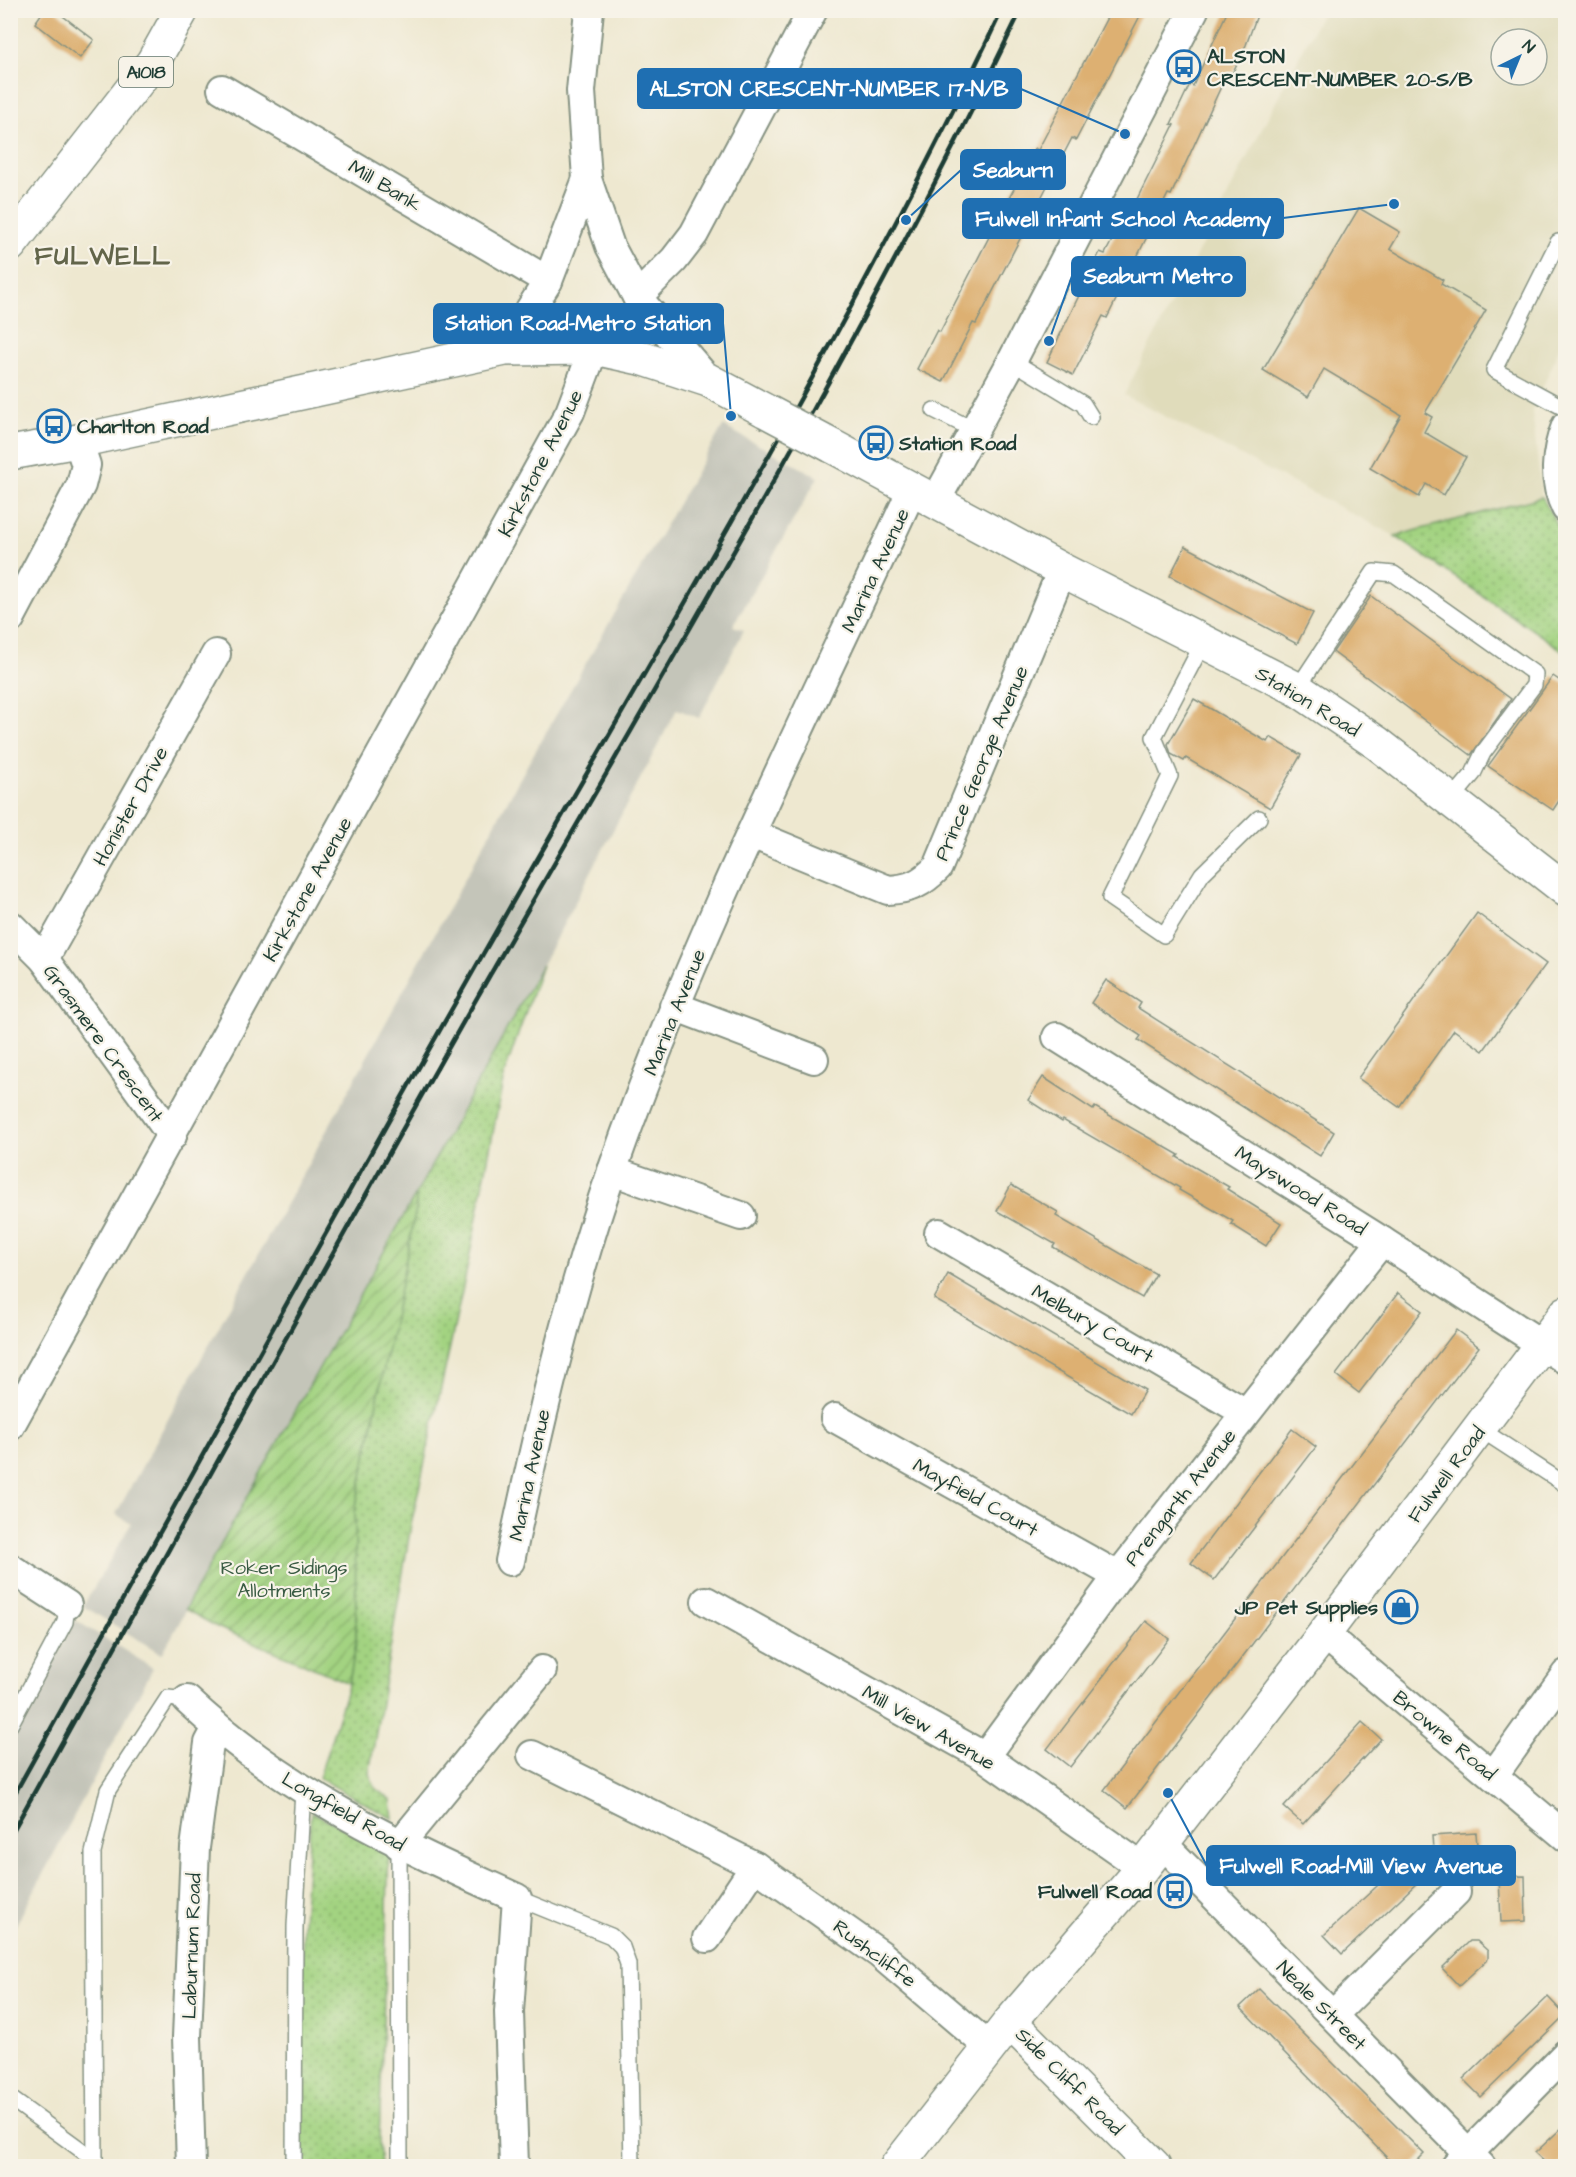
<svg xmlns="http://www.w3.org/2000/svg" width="1576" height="2177" font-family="'Architects Daughter',sans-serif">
  <defs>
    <pattern id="grass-dots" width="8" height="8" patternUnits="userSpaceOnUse" patternTransform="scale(1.5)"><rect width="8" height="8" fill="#a3d381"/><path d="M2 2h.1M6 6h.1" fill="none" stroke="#84ac6a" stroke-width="1.8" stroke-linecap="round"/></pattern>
    <pattern id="garden-furrows" width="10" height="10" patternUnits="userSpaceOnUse" patternTransform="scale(1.5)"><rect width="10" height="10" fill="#a3d381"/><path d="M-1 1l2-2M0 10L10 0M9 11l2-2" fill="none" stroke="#84ac6a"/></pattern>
  </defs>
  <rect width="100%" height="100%" fill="#f7f3e8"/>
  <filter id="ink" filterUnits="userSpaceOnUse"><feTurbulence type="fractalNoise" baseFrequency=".0167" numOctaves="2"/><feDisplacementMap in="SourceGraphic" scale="12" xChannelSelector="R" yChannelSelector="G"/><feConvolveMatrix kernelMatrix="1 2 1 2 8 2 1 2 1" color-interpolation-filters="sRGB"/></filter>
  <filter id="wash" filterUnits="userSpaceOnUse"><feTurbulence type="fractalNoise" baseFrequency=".008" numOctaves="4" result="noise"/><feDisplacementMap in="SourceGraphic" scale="24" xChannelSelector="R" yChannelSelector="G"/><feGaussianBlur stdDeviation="1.35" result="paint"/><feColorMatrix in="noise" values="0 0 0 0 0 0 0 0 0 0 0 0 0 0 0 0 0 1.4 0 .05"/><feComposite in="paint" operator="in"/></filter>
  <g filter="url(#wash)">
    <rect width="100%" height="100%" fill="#eee8d0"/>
    <path fill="#e0dcbb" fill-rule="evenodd" d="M1323 11H1565L1566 333 1532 412 1542 497 1395 536 1124 395ZM1501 39H1537V75H1501Z"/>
    <g fill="#c4c5b9">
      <path d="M723 426 818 477 733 626 744 630 699 718 677 709 542 965 162 1654 83 1606 131 1524 116 1514 529 762Z"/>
      <path d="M75 1620 153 1668 11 1934V1744Z"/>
    </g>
    <g fill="url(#grass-dots)" stroke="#61885a" stroke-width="1.5">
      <path d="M1542 497 1565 539 1566 645 1562 650 1395 536Z"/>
      <path d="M542 965 504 1075 468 1264 411 1525 369 1774 376 1788 391 1800 393 1819 319 1778 349 1683 356 1643 355 1511 416 1209V1194Z"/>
      <path d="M311 1812 389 1850 379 2142 381 2166H302L300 2140 303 1923Z"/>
    </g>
    <path fill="url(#garden-furrows)" stroke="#61885a" stroke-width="1.5" d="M416 1194V1209L355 1511 356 1643 349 1683 217 1627 185 1609Z"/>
    <g id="blocks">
      <g fill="#ddb072">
        <path d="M44 10H55L94 40 80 58 35 23Z"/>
        <path d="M1111 10H1143L1076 140 1072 138 976 324 973 323 943 382 917 369 937 330 940 332 1035 148 1038 150Z"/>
        <path d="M1228 10H1259L1246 45 1229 80 1225 78 1171 195 1168 194 1107 318 1103 316 1073 375 1047 362 1100 252 1105 254 1131 203 1134 205 1174 125 1171 124 1190 84 1193 86Z"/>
        <path d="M1359 208 1400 232 1390 249 1443 280 1441 284 1486 310 1425 413 1432 417 1424 432 1466 457 1444 495 1426 484 1419 497 1370 468 1401 415 1324 369 1308 397 1263 370Z"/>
        <path d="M1185 546 1313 613 1297 644 1170 576Z"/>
        <path d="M1371 596 1511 699 1471 755 1333 652Z"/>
        <path d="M1553 676 1566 685V790L1553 810 1488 766Z"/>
        <path d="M1194 699 1267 742 1270 737 1301 755 1270 808 1186 758 1184 761 1171 754 1168 744Z"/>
        <path d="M1477 913 1546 964 1483 1051 1454 1030 1399 1107 1358 1078Z"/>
        <path d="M1106 980 1141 1003 1138 1008 1334 1132 1320 1156 1138 1040 1141 1036 1091 1003Z"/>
        <path d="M1043 1077 1093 1110 1095 1107 1179 1155 1177 1157 1229 1187 1227 1189 1281 1223 1266 1246 1231 1224 1233 1221 1179 1190 1180 1188 1063 1120 1062 1122 1028 1100Z"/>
        <path d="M1011 1185 1058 1212 1056 1216 1156 1274 1142 1298 1053 1247 1055 1244 997 1211Z"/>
        <path d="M948 1274 1145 1390 1131 1414 934 1299Z"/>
        <path d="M1398 1293 1422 1311 1359 1393 1336 1375Z"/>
        <path d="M1456 1330 1479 1347 1127 1808 1104 1790Z"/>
        <path d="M1292 1429 1316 1447 1214 1580 1191 1563Z"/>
        <path d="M1146 1621 1169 1639 1070 1767 1047 1749Z"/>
        <path d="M1362 1722 1381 1739 1303 1824 1284 1807Z"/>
        <path d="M1476 1833 1478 1858 1434 1862 1432 1836Z"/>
        <path d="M1402 1863 1419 1881 1342 1954 1324 1935Z"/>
        <path d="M1525 1876 1526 1921 1501 1922 1499 1877Z"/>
        <path d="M1470 1941H1477L1488 1951V1959L1459 1986 1442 1968Z"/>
        <path d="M1259 1989 1424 2154 1412 2166H1395L1240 2007Z"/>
        <path d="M1548 1997 1565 2015 1481 2097 1463 2079Z"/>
        <path d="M1566 2124V2159L1558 2166H1549L1535 2153Z"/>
      </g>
    </g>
  </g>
  <g filter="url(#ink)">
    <use href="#blocks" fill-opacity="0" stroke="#869282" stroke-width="1.5"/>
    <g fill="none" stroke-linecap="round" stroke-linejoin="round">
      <g stroke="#869282" stroke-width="18">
        <g id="service">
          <path d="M1558 242 1494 370 1566 409"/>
          <path d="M1012 361 1083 404 1091 417"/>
          <path d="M934 410 974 430"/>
          <path d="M1203 643 1154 737 1170 776 1110 898 1164 935 1202 874 1259 818"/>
          <path d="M1297 689 1374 572 1394 574 1535 674 1534 685 1483 753 1473 774 1451 800"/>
          <path d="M1480 1429 1566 1485"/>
          <path d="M10 1725 65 1622 67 1605"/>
          <path d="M399 1845 400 2166"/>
          <path d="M517 1898 611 1936 622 1947 628 1964 632 2166"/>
          <path d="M10 2098 95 2160"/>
          <path d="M95 2166 93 1853 108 1790 168 1698 187 1700"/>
          <path d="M294 2166 295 1926 303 1791"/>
        </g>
      </g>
      <g stroke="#869282" stroke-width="32">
        <g id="minor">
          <path d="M222 89 548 281"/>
          <path d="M587 179 581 91 589 10"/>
          <path d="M637 297 674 260 694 234 813 10"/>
          <path d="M505 349 548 281 587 179 610 246 637 297 708 380"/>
          <path d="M1566 426C1555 453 1553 482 1566 508"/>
          <path d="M935 502 1012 361 1194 10"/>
          <path d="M10 619 81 485 86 465 78 441"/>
          <path d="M752 834 888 890C911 889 922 883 938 867L1062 570"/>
          <path d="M10 925 44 959 172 1136"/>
          <path d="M44 959 216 654"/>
          <path d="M674 1006 814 1059"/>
          <path d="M1057 1037 1382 1241 1566 1360"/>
          <path d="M612 1171 741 1216"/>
          <path d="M939 1233 1246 1413"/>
          <path d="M835 1418 1118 1576"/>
          <path d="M10 1426 570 412 594 348"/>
          <path d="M510 1561C538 1429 568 1298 612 1171 694 937 808 714 912 490"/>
          <path d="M10 1568 67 1605"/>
          <path d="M706 1601 985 1757 1143 1868"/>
          <path d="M1324 1634 1566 1837"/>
          <path d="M187 1700C285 1792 396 1844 517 1898L509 2012 514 2166"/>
          <path d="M532 1755 755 1866 880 1954 989 2047"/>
          <path d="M985 1757 1118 1576 1382 1241"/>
          <path d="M1493 1776 1566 1674"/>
          <path d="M1162 1843 1481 2166"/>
          <path d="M399 1845 542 1670"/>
          <path d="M707 1938 755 1866"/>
          <path d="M1333 2015 1456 1892"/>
          <path d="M191 2166 187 2037 195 1848 209 1743 217 1728"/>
          <path d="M1456 2166 1566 2054"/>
        </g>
      </g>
      <g stroke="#869282" stroke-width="36">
        <g id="tertiary">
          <path d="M1010 2022 1154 2166"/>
          <path d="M897 2166 1010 2022 1143 1868 1324 1634 1566 1313"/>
        </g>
      </g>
      <g stroke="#869282" stroke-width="36">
        <g id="secondary">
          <path d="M832 446 1062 570 1297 689 1377 743 1566 890"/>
          <path d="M10 453 78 441 505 349 594 348 644 359 708 380 766 411"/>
        </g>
      </g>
      <g stroke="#869282" stroke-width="36">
        <path id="trunk" d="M10 245 153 62 182 10"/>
      </g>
      <use href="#service" stroke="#fff" stroke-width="15"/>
      <use href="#minor" stroke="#fff" stroke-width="28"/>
      <use href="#tertiary" stroke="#fff" stroke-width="33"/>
      <use href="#secondary" stroke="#fff" stroke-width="33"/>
      <use href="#trunk" stroke="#fff" stroke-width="33"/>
      <g stroke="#1f3d34" stroke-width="4.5">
        <path d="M10 1802C176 1505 338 1207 507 912 677 615 855 320 1002 10"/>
        <path d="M10 1836C170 1549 327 1260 490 975 673 657 862 341 1021 10"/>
      </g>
      <g stroke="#869282" stroke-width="36" stroke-linecap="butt">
        <path id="secondary-bridge" d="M766 411 832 446"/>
      </g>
      <use href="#secondary-bridge" stroke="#fff" stroke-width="33"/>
    </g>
  </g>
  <defs>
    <g id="bus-ring" transform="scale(1.725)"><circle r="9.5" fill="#f7f3e8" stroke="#1f6fb2" stroke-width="1.5"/><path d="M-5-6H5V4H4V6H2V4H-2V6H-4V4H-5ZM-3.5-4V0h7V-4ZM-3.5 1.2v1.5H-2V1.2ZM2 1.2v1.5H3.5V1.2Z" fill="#1f6fb2"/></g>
    <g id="shop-ring" transform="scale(1.725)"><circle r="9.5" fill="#f7f3e8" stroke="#1f6fb2" stroke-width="1.5"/><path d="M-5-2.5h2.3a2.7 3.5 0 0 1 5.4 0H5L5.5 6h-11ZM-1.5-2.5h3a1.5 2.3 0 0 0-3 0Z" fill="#1f6fb2"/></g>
  </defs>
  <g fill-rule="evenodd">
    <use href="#bus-ring" x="1184" y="67"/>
    <use href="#bus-ring" x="54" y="426"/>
    <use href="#bus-ring" x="876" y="443"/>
    <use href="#shop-ring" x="1401" y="1607"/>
    <use href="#bus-ring" x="1175" y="1891"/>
  </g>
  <g text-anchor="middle" stroke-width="4.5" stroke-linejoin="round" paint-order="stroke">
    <rect fill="#f7f3e8" stroke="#60746a" stroke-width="1.5" x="119" y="57" width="54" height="30" rx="4.5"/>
    <g font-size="18" font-weight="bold" fill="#1f3d34">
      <text x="146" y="78">A1018</text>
    </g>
    <g font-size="20" font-weight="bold" fill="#1f3d34" stroke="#f7f3e8" text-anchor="start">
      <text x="1207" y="63">ALSTON<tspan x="1207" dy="23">CRESCENT-NUMBER 20-S/B</tspan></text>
      <text x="77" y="433">Charlton Road</text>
      <text x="899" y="450">Station Road</text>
      <text x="1378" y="1614" text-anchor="end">JP Pet Supplies</text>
      <text x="1152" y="1898" text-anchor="end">Fulwell Road</text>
    </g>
    <g font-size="20" fill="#1f3d34" stroke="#f7f3e8">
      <text transform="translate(385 185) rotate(31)" y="7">Mill Bank</text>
      <text transform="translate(540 463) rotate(-63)" y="7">Kirkstone Avenue</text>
      <text transform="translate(875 570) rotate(-65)" y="7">Marina Avenue</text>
      <text transform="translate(1308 701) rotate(31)" y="7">Station Road</text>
      <text transform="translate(981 763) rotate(-67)" y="7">Prince George Avenue</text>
      <text transform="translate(130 806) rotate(-61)" y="7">Honister Drive</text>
      <text transform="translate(307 889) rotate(-61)" y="7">Kirkstone Avenue</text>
      <text transform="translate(674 1012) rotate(-68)" y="7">Marina Avenue</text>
      <text transform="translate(104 1043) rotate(54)" y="7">Grasmere Crescent</text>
      <text transform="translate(1301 1190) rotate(32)" y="7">Mayswood Road</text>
      <text transform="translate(1093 1323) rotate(30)" y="7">Melbury Court</text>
      <text transform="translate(1446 1474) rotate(-53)" y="7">Fulwell Road</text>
      <text transform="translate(529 1475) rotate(-78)" y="7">Marina Avenue</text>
      <text transform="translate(976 1497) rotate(29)" y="7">Mayfield Court</text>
      <text transform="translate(1180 1497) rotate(-52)" y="7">Prengarth Avenue</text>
      <text transform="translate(929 1727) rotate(30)" y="7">Mill View Avenue</text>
      <text transform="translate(1445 1735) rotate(40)" y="7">Browne Road</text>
      <text transform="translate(344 1811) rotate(30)" y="7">Longfield Road</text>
      <text transform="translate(191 1946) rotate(-88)" y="7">Laburnum Road</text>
      <text transform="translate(875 1953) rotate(37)" y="7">Rushcliffe</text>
      <text transform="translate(1322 2005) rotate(45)" y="7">Neale Street</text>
      <text transform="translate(1070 2081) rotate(45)" y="7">Side Cliff Road</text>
    </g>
    <g font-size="20" fill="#395b43" stroke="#f7f3e8">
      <text x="284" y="1574">Roker Sidings<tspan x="284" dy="23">Allotments</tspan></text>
    </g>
    <g font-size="26" font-weight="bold" letter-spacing="1.5" fill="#62654a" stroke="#f7f3e8">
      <text x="103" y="264">FULWELL</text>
    </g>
  </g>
  <path fill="none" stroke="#1f6fb2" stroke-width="2" d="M1125 134L1021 89M906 220L961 170M1394 204L1283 218M1049 341L1072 276M731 416L723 323M1168 1793L1207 1866"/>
  <g fill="#1f6fb2" stroke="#f7f3e8" stroke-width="2">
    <circle cx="1125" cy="134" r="6"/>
    <circle cx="906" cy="220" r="6"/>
    <circle cx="1394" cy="204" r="6"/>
    <circle cx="1049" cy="341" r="6"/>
    <circle cx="731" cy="416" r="6"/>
    <circle cx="1168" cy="1793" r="6"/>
  </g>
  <g fill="#1f6fb2" stroke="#1f6fb2" stroke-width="2">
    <rect x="638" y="69" width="383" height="39" rx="6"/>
    <rect x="961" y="150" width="104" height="39" rx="6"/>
    <rect x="963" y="199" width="320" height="39" rx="6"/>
    <rect x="1072" y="257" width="173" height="39" rx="6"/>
    <rect x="434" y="304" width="289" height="39" rx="6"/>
    <rect x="1207" y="1846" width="308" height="39" rx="6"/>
  </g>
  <g font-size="21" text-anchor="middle" font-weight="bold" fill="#fff">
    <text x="829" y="96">ALSTON CRESCENT-NUMBER 17-N/B</text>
    <text x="1013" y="177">Seaburn</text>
    <text x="1123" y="226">Fulwell Infant School Academy</text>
    <text x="1158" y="283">Seaburn Metro</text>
    <text x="578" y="330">Station Road-Metro Station</text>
    <text x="1361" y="1873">Fulwell Road-Mill View Avenue</text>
  </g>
  <rect width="1576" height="2177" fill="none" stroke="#f7f3e8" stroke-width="36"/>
  <g transform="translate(1519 57) rotate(43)"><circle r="28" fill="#f7f3e8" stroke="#a1aaa0" stroke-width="1.5"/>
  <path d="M0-4.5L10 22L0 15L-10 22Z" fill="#1f6fb2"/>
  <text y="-9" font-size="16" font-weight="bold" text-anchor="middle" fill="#1f3d34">N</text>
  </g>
</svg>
